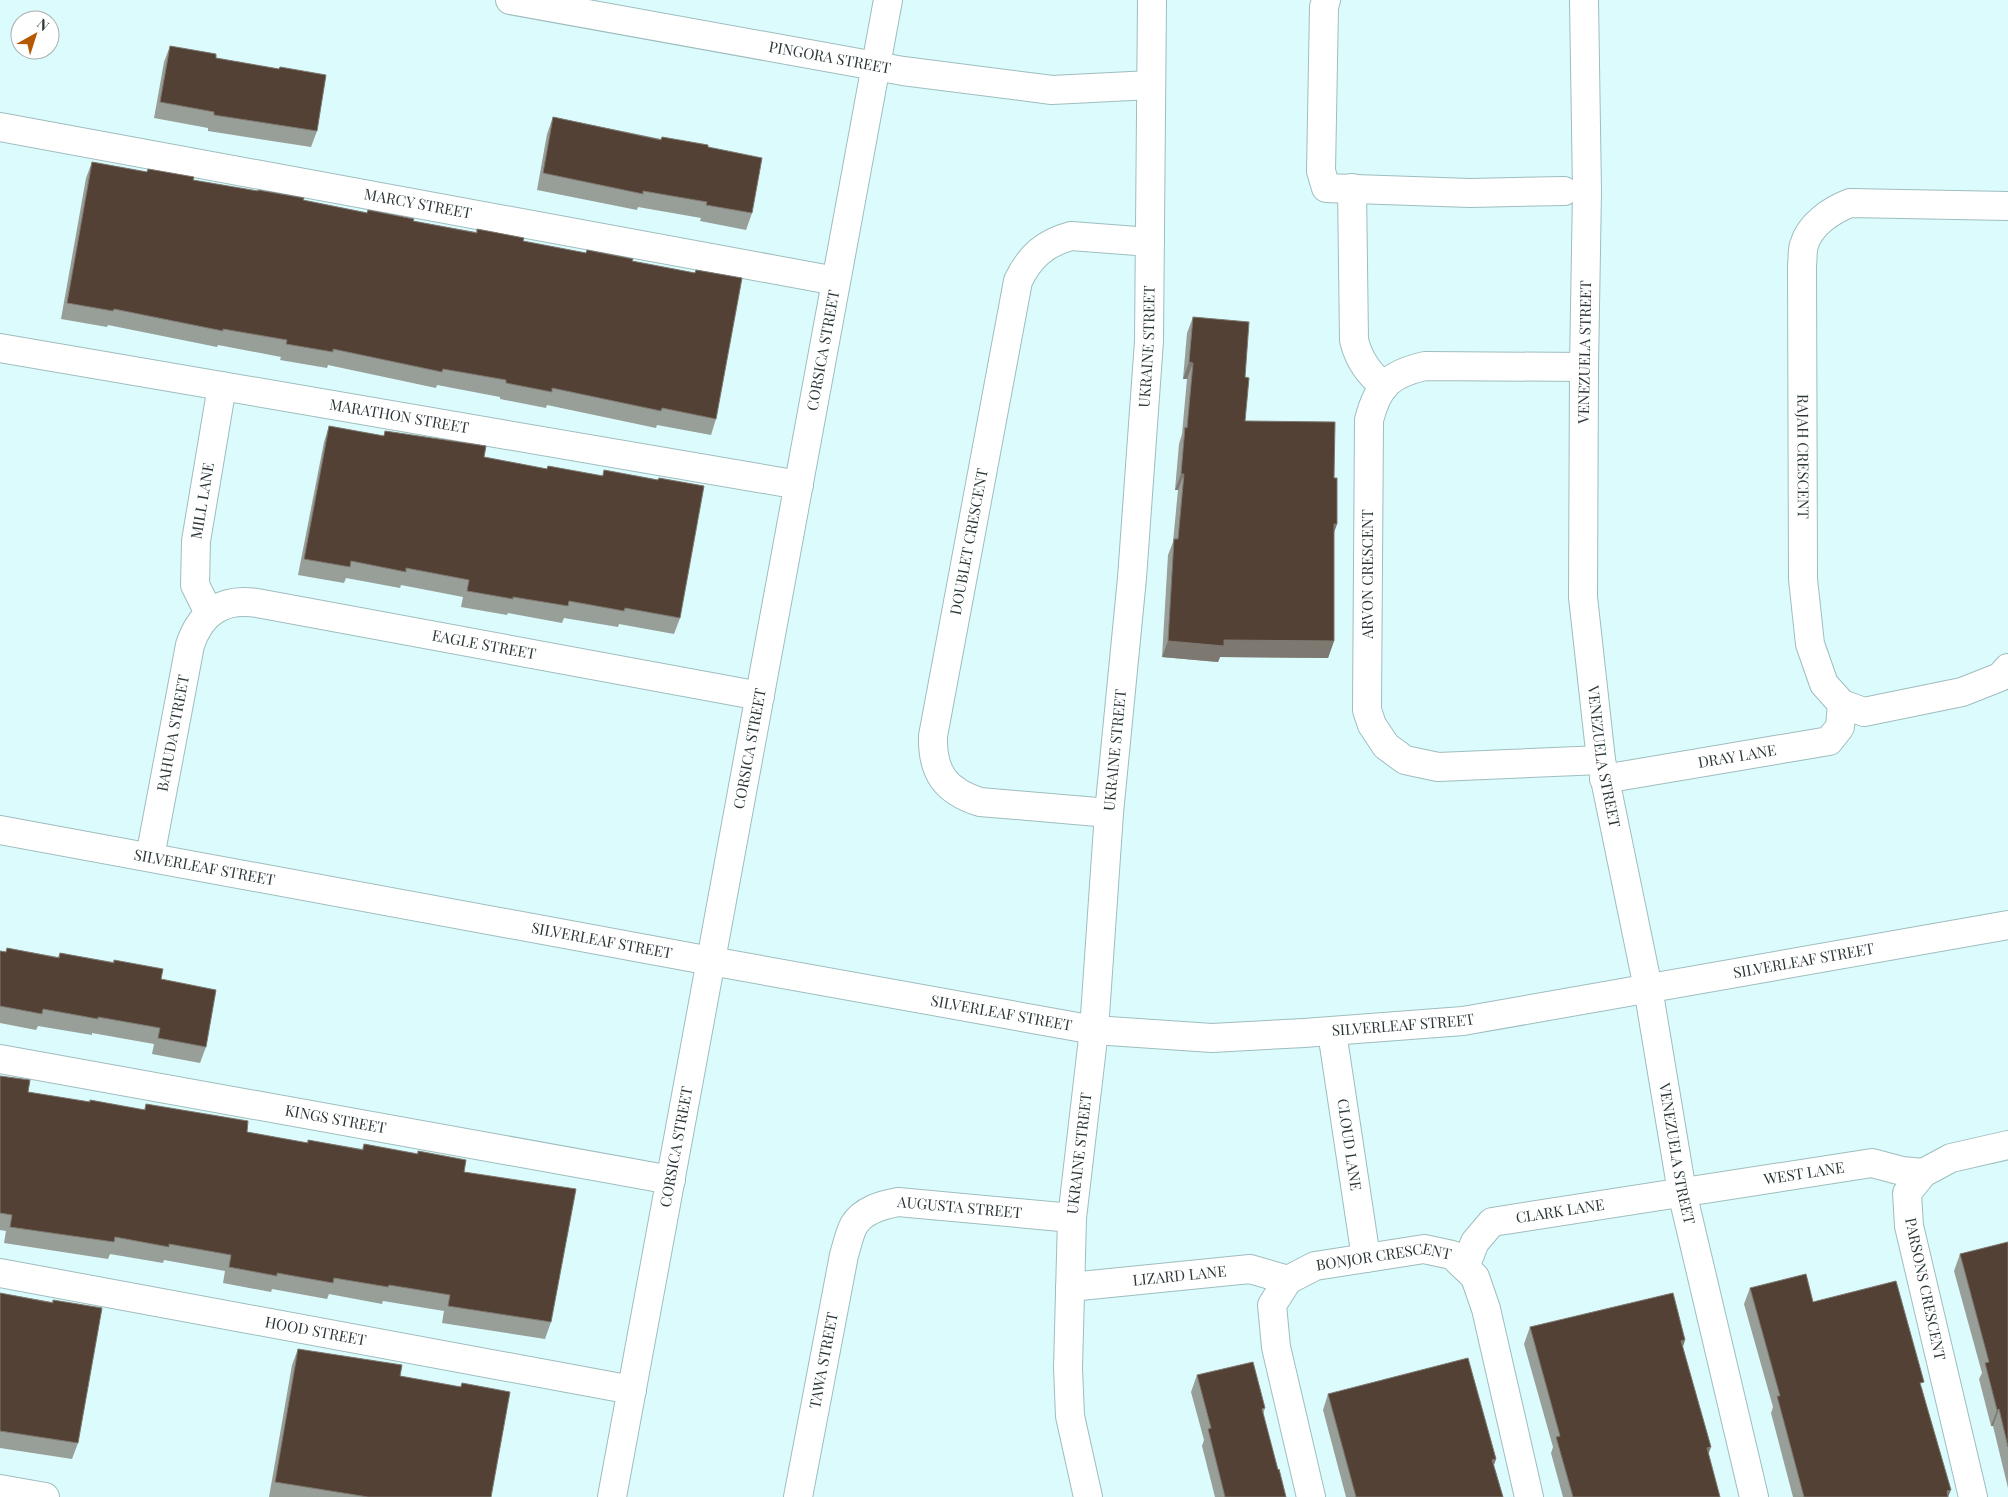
<svg xmlns="http://www.w3.org/2000/svg" width="2008" height="1497" font-family="'Playfair Display',serif">
  <rect width="100%" height="100%" fill="#dcfbfc"/>
  <g fill="none" stroke-linecap="round" stroke-linejoin="round">
    <g stroke="#9fbdbe" stroke-width="30">
      <g id="minor">
        <path id="s1" d="M510 0 903 71 1052 90 1151 85"/>
        <path d="M1326 0 1324 7 1321 171 1326 188 1470 193 1564 191"/>
        <path id="s2" d="M1584 0 1587 191 1584 367 1583 597 1601 760 1648 988 1682 1192 1754 1497"/>
        <path id="s3" d="M0 127 836 281"/>
        <path d="M1352 188 1354 340C1359 361 1369 373 1384 387"/>
        <path id="s4" d="M2008 206 1850 203C1832 210 1810 224 1804 245 1802 251 1803 259 1802 265L1803 579 1810 644 1824 684 1842 704 1864 712 1962 692 2000 677 2008 668"/>
        <path id="s5" d="M0 348 799 485"/>
        <path d="M1584 367 1425 366C1390 374 1378 385 1369 420L1367 710 1372 725 1386 746 1405 760 1438 767 1601 760"/>
        <path id="s6" d="M209 613 195 585 196 541 222 386"/>
        <path id="s7" d="M1604 779 1829 741 1840 727 1842 704"/>
        <path id="s8" d="M1109 813 980 802C945 791 932 772 933 736L1018 281C1030 256 1045 243 1071 236L1150 242"/>
        <path id="s9" d="M0 830 711 961 1094 1030 1212 1038 1304 1033 1463 1021 2008 925"/>
        <path id="s10" d="M150 857 190 645C201 612 223 598 257 603L760 696"/>
        <path id="s11" d="M1332 1032 1366 1258"/>
        <path id="s12" d="M0 1059 671 1180"/>
        <path id="s13" d="M1465 1267 1475 1242 1492 1222 1872 1163 1902 1171 1923 1173"/>
        <path id="s14" d="M0 1273 632 1390"/>
        <path id="s15" d="M1070 1287 1250 1269 1288 1280"/>
        <path d="M0 1489 45 1497"/>
        <path id="s16" d="M612 1497 888 0"/>
        <path id="s17" d="M798 1497 844 1255C847 1246 849 1234 854 1225 863 1210 882 1205 898 1202L1072 1218"/>
        <path id="s18" d="M1088 1497 1070 1416 1068 1368 1072 1218 1094 1030 1109 813 1132 578 1149 341 1152 0"/>
        <path id="s19" d="M1311 1497 1276 1347 1272 1305 1288 1280 1315 1266 1424 1249 1452 1255 1475 1277 1486 1309 1529 1497"/>
        <path d="M1973 1497 1909 1226 1907 1193 1923 1173 1951 1158 2008 1145"/>
      </g>
    </g>
    <use href="#minor" stroke="#fff" stroke-width="28"/>
  </g>
  <g fill="#989e98">
    <path d="M170 46 216 58 279 69 280 67 317 131 311 147 208 131V128L154 118 164 62Z"/>
    <path d="M553 117 661 139 662 137 708 147 752 213 746 230 700 221 701 218 638 207 637 210 537 190 547 134Z"/>
    <path d="M92 162 147 172 148 169 193 180 413 221 476 232 477 229 523 241 586 253 587 250 632 261 695 273 696 270 716 419 711 435 657 425 656 428 547 405 546 408 500 399V397L437 385 436 388 328 365 327 368 280 360 281 357 218 345 217 347 108 325 107 327 61 319 86 178Z"/>
    <path d="M1193 317 1245 377V421L1334 478 1337 524 1334 532V641L1328 658 1220 657 1218 662 1162 657 1168 555 1173 542 1178 490H1175L1179 444 1182 434 1187 379H1183L1187 333Z"/>
    <path d="M329 426 384 436 385 431 484 457 547 469 548 466 602 476 604 470 658 480 659 478 680 618 674 634 619 624 618 627 564 618 562 623 508 613 507 615 461 607 463 597 401 585 400 588 346 578 344 583 298 575 324 442Z"/>
    <path d="M7 948 58 957 60 953 113 962 114 960 161 979 206 1047 200 1063 152 1054 154 1044 92 1033V1035L38 1026 36 1030 0 1023V951L6 952Z"/>
    <path d="M0 1076 28 1092 89 1102 90 1100 144 1110 146 1104 247 1132 307 1143 308 1140 362 1149 364 1144 417 1154 418 1151 464 1172 551 1322 545 1339 442 1323 444 1311 383 1301 382 1304 329 1294 327 1299 272 1289 271 1292 223 1283 225 1271 164 1260 163 1263 110 1254 108 1259 4 1243 6 1231 0 1230Z"/>
    <path d="M2008 1242V1488L1993 1426H1991L1979 1379 1982 1373 1954 1271 1960 1254Z"/>
    <path d="M1750 1288 1813 1302 1922 1388 1948 1497H1793L1771 1413 1773 1407 1744 1304Z"/>
    <path d="M0 1293 52 1302 53 1300 78 1443 72 1459 0 1448Z"/>
    <path d="M1530 1327 1685 1340 1683 1347 1708 1454 1720 1497H1563L1551 1453 1553 1447 1524 1344Z"/>
    <path d="M298 1349 400 1376 460 1387 462 1383 491 1497H269L292 1365Z"/>
    <path d="M1197 1375 1265 1408 1263 1414 1278 1470 1286 1497H1215L1202 1446 1204 1440 1191 1392Z"/>
    <path d="M1328 1394 1496 1459 1494 1465 1503 1497H1346L1323 1410Z"/>
  </g>
  <g fill="#7d7971">
    <path d="M1189 362 1193 363 1187 379H1183Z"/>
    <path d="M1181 474H1184L1178 490H1175Z"/>
    <path d="M1334 524H1337L1331 541Z"/>
    <path d="M1224 640 1334 641 1328 658 1220 657 1218 662 1162 657 1168 641Z"/>
    <path d="M1685 1340 1679 1356 1681 1341Z"/>
    <path d="M1999 1409 1993 1426H1991L1997 1410Z"/>
    <path d="M1711 1447 1705 1464 1707 1448Z"/>
    <path d="M1496 1459 1490 1475 1492 1460Z"/>
    <path d="M1951 1490 1948 1497 1947 1491Z"/>
  </g>
  <g fill="#544135" stroke="#7d7971">
    <path d="M170 46 216 54V58L279 69 280 67 326 75 317 131 214 115V112L160 102Z"/>
    <path d="M553 117 661 140 662 137 708 145V147L762 158 752 213 706 205 707 202 643 191V194L543 173Z"/>
    <path d="M92 162 147 172 148 169 194 177 193 180 258 191V190L304 198 303 200 367 213 368 210 414 219 413 221 477 233V229L524 238 523 241 586 253 587 250 633 259 632 261 695 273 696 270 742 278 716 419 662 408 661 411 552 388V392L506 383V380L443 369 442 372 333 349V352L286 344 287 340 223 329V331L114 309 113 311 67 303Z"/>
    <path d="M1193 317 1249 322 1245 377 1249 378 1245 421 1335 422 1334 478H1337V524H1334V641L1224 640V646L1168 641 1174 539H1178L1184 474H1181L1185 427 1187 428 1193 363 1189 362Z"/>
    <path d="M329 426 384 436 385 431 486 446 484 457 547 469 548 466 603 476 604 470 658 480 659 478 704 486 680 618 625 608 624 611 569 601 568 606 513 597V599L467 591 469 580 406 568V572L351 561 350 567 304 559Z"/>
    <path d="M7 948 59 958 60 953 114 963V960L163 969 161 979 216 990 206 1047 158 1038 160 1028 98 1017V1019L43 1009 42 1014 0 1006V951L6 952Z"/>
    <path d="M0 1076 30 1080 28 1092 90 1102V1100L145 1110 146 1104 248 1121 247 1132 308 1143V1140L363 1150 364 1144 418 1154V1151L466 1160 464 1172 576 1189 551 1322 448 1306 450 1295 389 1285 388 1287 334 1278 333 1283 277 1273V1276L229 1267 231 1255 169 1244V1247L115 1237 114 1242 10 1227 12 1215 0 1213Z"/>
    <path d="M2008 1242V1447L1999 1409 1997 1410 1985 1363 1989 1362 1960 1254Z"/>
    <path d="M1806 1274 1813 1302 1896 1281 1924 1382 1920 1383 1951 1490 1947 1491 1948 1497H1804L1777 1396H1780L1750 1288Z"/>
    <path d="M0 1293 53 1303V1300L102 1308 78 1443 0 1431Z"/>
    <path d="M1673 1293 1685 1340 1681 1341 1711 1447 1707 1448 1720 1497H1573L1556 1437 1560 1436 1530 1327Z"/>
    <path d="M298 1349 402 1365 400 1376 461 1387 462 1383 510 1392 491 1497H368L275 1482Z"/>
    <path d="M1468 1358 1496 1459 1492 1460 1503 1497H1356L1328 1394Z"/>
    <path d="M1253 1362 1265 1408 1262 1409 1278 1470 1279 1469 1286 1497H1225L1208 1429 1211 1428 1197 1375Z"/>
  </g>
  <g text-anchor="middle" stroke-width="5" stroke-linejoin="round" paint-order="stroke">
    <g font-size="15" fill="#2a3637" stroke="#fff">
      <text dy="5" stroke="none"><textPath href="#s1" startOffset="325">PINGORA STREET</textPath></text>
      <text dy="5" stroke="none"><textPath href="#s3" startOffset="425">MARCY STREET</textPath></text>
      <text dy="5" stroke="none"><textPath href="#s18" startOffset="1156">UKRAINE STREET</textPath></text>
      <text dy="5" stroke="none"><textPath href="#s16" startOffset="1166">CORSICA STREET</textPath></text>
      <text transform="translate(1585 352) rotate(-89)" y="5">VENEZUELA STREET</text>
      <text dy="5" stroke="none"><textPath href="#s5" startOffset="405">MARATHON STREET</textPath></text>
      <text dy="5" stroke="none"><textPath href="#s4" startOffset="434">RAJAH CRESCENT</textPath></text>
      <text dy="5" stroke="none"><textPath href="#s6" startOffset="116">MILL LANE</textPath></text>
      <text dy="5" stroke="none"><textPath href="#s8" startOffset="416">DOUBLET CRESCENT</textPath></text>
      <text transform="translate(1368 574) rotate(-90)" y="5">ARVON CRESCENT</text>
      <text dy="5" stroke="none"><textPath href="#s10" startOffset="534">EAGLE STREET</textPath></text>
      <text dy="5" stroke="none"><textPath href="#s10" startOffset="126">BAHUDA STREET</textPath></text>
      <text dy="5" stroke="none"><textPath href="#s16" startOffset="761">CORSICA STREET</textPath></text>
      <text dy="5" stroke="none"><textPath href="#s18" startOffset="751">UKRAINE STREET</textPath></text>
      <text dy="5" stroke="none"><textPath href="#s2" startOffset="758">VENEZUELA STREET</textPath></text>
      <text dy="5" stroke="none"><textPath href="#s7" startOffset="135">DRAY LANE</textPath></text>
      <text dy="5" stroke="none"><textPath href="#s9" startOffset="208">SILVERLEAF STREET</textPath></text>
      <text dy="5" stroke="none"><textPath href="#s9" startOffset="612">SILVERLEAF STREET</textPath></text>
      <text dy="5" stroke="none"><textPath href="#s9" startOffset="1828">SILVERLEAF STREET</textPath></text>
      <text dy="5" stroke="none"><textPath href="#s9" startOffset="1018">SILVERLEAF STREET</textPath></text>
      <text dy="5" stroke="none"><textPath href="#s9" startOffset="1422">SILVERLEAF STREET</textPath></text>
      <text dy="5" stroke="none"><textPath href="#s12" startOffset="341">KINGS STREET</textPath></text>
      <text dy="5" stroke="none"><textPath href="#s11" startOffset="114">CLOUD LANE</textPath></text>
      <text dy="5" stroke="none"><textPath href="#s16" startOffset="356">CORSICA STREET</textPath></text>
      <text dy="5" stroke="none"><textPath href="#s18" startOffset="346">UKRAINE STREET</textPath></text>
      <text dy="5" stroke="none"><textPath href="#s2" startOffset="1162">VENEZUELA STREET</textPath></text>
      <text dy="5" stroke="none"><textPath href="#s13" startOffset="369">WEST LANE</textPath></text>
      <text dy="5" stroke="none"><textPath href="#s17" startOffset="391">AUGUSTA STREET</textPath></text>
      <text dy="5" stroke="none"><textPath href="#s13" startOffset="122">CLARK LANE</textPath></text>
      <text dy="5" stroke="none"><textPath href="#s19" startOffset="326">BONJOR CRESCENT</textPath></text>
      <text dy="5" stroke="none"><textPath href="#s15" startOffset="110">LIZARD LANE</textPath></text>
      <text transform="translate(1925 1289) rotate(78)" y="5">PARSONS CRESCENT</text>
      <text dy="5" stroke="none"><textPath href="#s14" startOffset="321">HOOD STREET</textPath></text>
      <text dy="5" stroke="none"><textPath href="#s17" startOffset="139">TAWA STREET</textPath></text>
    </g>
  </g>
  <g transform="translate(35 35) rotate(39)"><circle r="24" fill="#ffffff" stroke="#aaafaf"/>
  <path d="M0-4L9 19L0 12L-9 19Z" fill="#b55800"/>
  <text y="-8" font-size="14" font-weight="bold" text-anchor="middle" fill="#2a3637">N</text>
  </g>
</svg>
